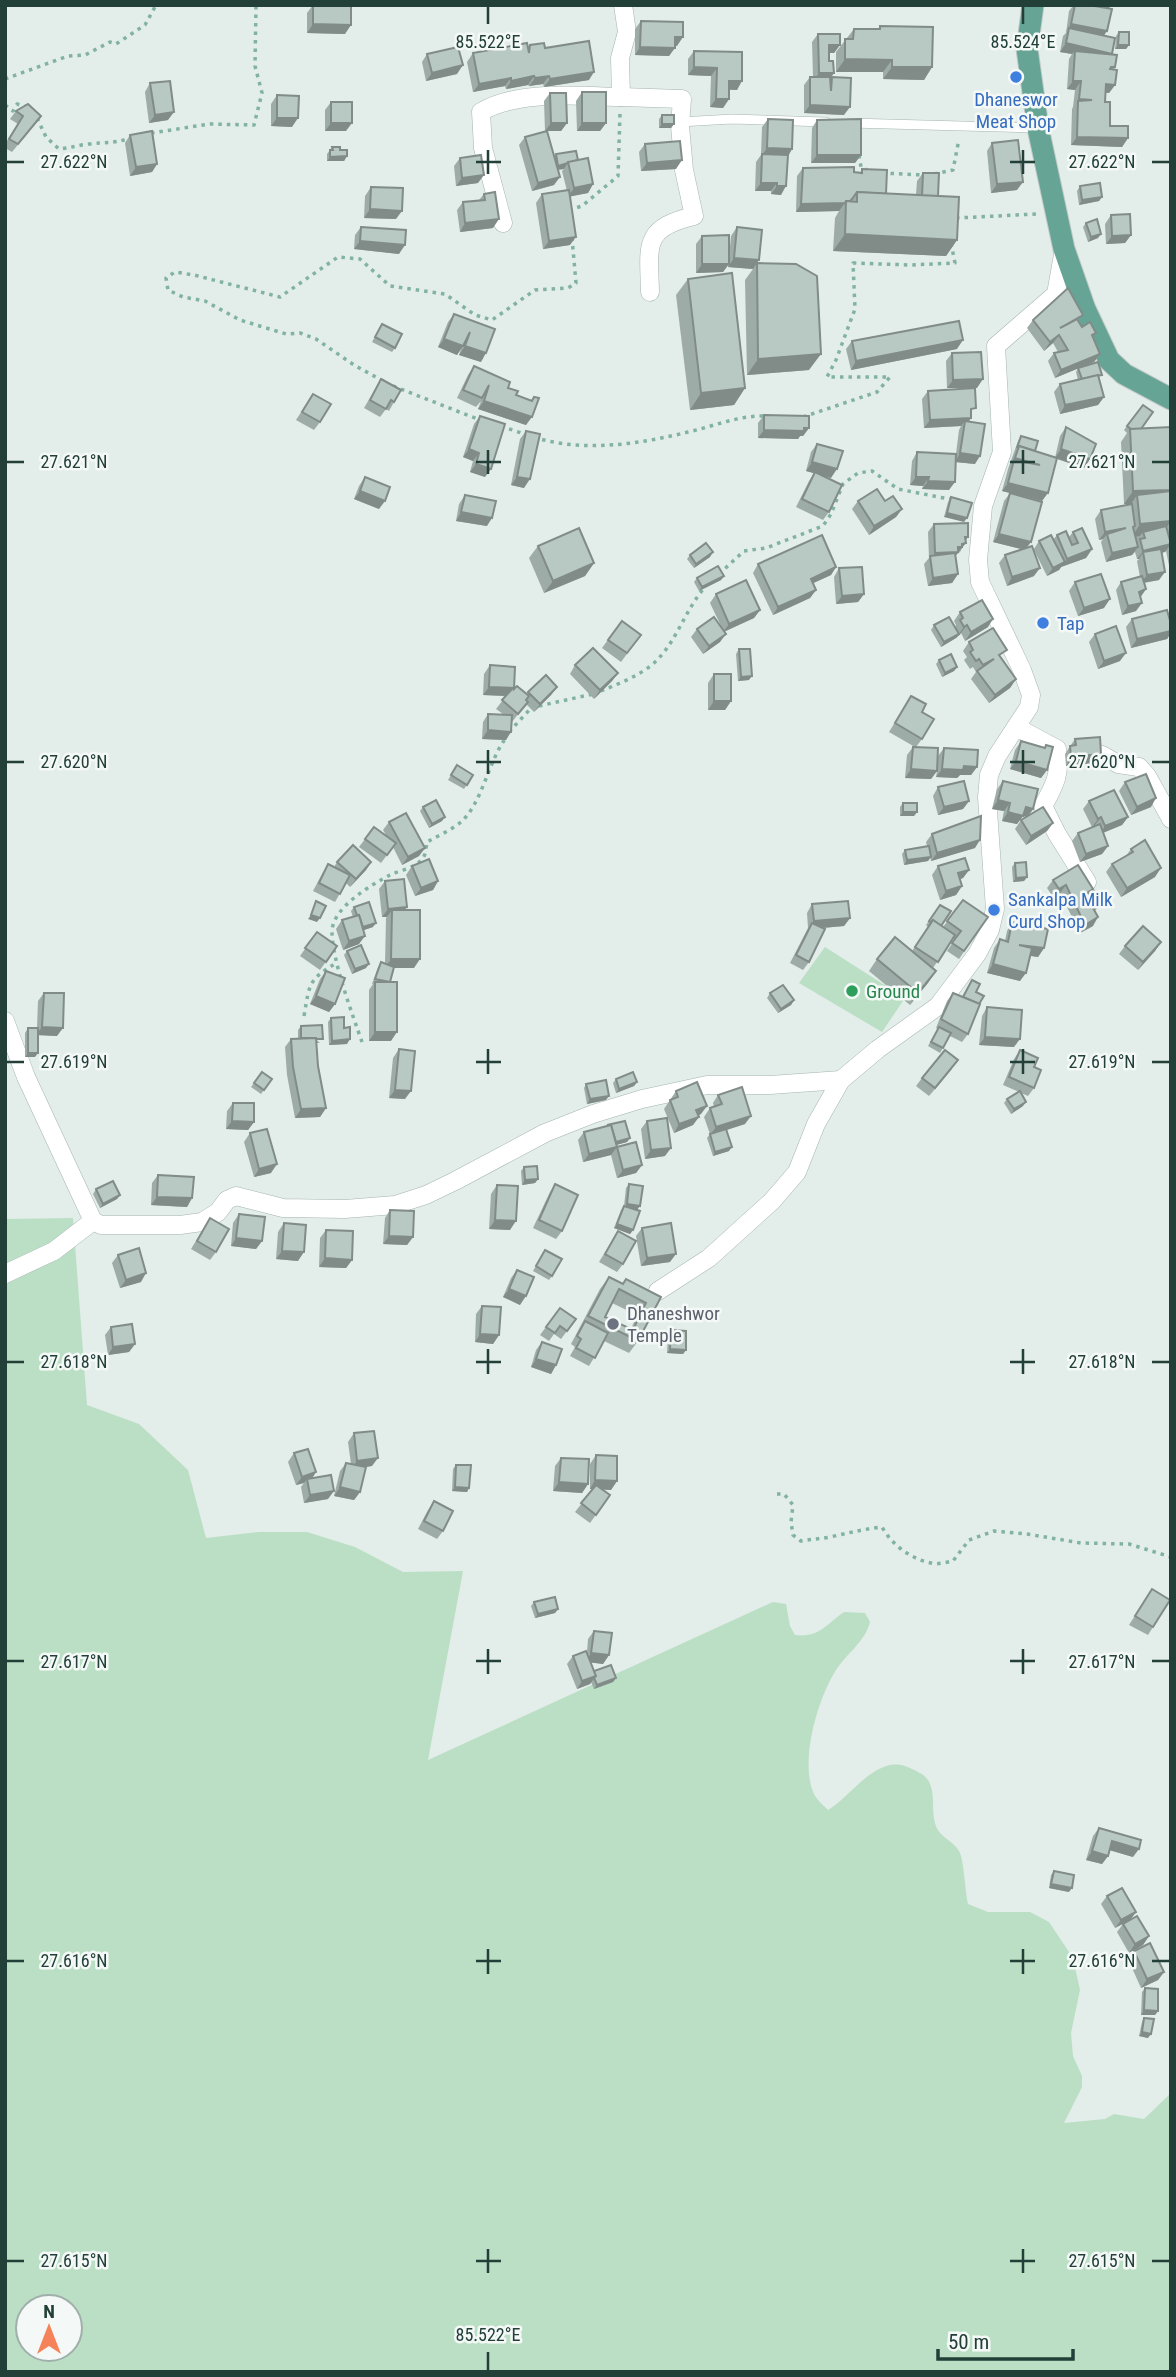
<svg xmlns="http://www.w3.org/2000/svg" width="1176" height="2377" font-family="'Roboto Condensed',sans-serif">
  <rect width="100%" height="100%" fill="#e3ede9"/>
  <g fill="#bbdfc5" fill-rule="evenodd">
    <path d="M825 947 905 998 882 1032 799 983Z"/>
    <path d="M73 1218 87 1405 139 1424 188 1470 206 1538 259 1532H307L355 1547 403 1572 463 1571 428 1760 773 1602 786 1604 790 1626 795 1635C820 1638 826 1624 844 1612L865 1613 870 1622C865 1642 847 1653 836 1670 818 1698 799 1762 814 1794 817 1800 823 1805 828 1810 853 1795 878 1752 910 1768 916 1771 924 1774 928 1780 936 1793 931 1809 935 1823 938 1837 953 1840 959 1851 964 1859 965 1891 968 1904L988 1912H1030L1049 1922 1073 1958 1080 1990 1071 2033 1073 2056 1082 2076V2087L1064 2123 1105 2119 1114 2114 1144 2119 1171 2093V2372H5V1219ZM28 2307H70V2349H28Z"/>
  </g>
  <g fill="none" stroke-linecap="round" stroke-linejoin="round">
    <g stroke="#a5b5b0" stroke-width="10">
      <g id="lane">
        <path d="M680 122 732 119 826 122"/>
        <path d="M850 123 1038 128"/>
      </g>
    </g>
    <g stroke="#a5b5b0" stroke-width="19">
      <g id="street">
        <path d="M621 97 682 99 680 126 684 170 694 216C642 228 649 246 650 292"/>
        <path d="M503 223 483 148 481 112C517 90 580 96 621 97L620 58 627 32 623 5"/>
        <path d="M1016 727 1057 749C1061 773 1055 785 1043 806L1057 834 1087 882"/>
        <path d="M1078 752 1102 755 1118 764 1139 767 1147 776 1171 819"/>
        <path d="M5 1021 26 1077 93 1221 101 1225H180L202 1222 218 1212 227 1200 236 1196 283 1208 345 1209 395 1205 426 1195 455 1181 545 1133 593 1114 642 1099 707 1085H770L841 1080"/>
        <path d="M5 1274 54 1251 93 1221"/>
        <path d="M658 1291 709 1258 772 1201 797 1172 816 1124 841 1080 878 1049 938 1006 977 954 990 930 995 909 987 797 989 775 997 756 1029 707 1031 695 1022 670 980 582 978 560 983 506 1002 452 996 346 1056 294 1064 249"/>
      </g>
    </g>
    <g stroke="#c1c9c7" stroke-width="23">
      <path id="primary" d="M1033 5 1027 49 1038 128 1064 249 1085 309 1109 360 1124 374 1171 399"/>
    </g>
    <g stroke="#82b2a4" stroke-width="3.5" stroke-dasharray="3.5 5" stroke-linecap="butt">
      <path d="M5 79 68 56 85 55 110 42 116 44 145 25 156 5"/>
      <path d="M5 105 13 111 17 104 27 107"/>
      <path d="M37 118 46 137 59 149C70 148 79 145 89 144 105 142 113 144 130 138"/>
      <path d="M151 133 210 124 254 125 262 93 255 66 256 5"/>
      <path d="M859 155 861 167 867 170"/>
      <path d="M882 173 923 175"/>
      <path d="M934 174 953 170 959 139"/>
      <path d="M569 210 582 206 618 176 620 113"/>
      <path d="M956 218 1036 214"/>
      <path d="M383 381 354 365 316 339 300 333 286 334 240 320 205 301 183 297 168 290 166 278 175 272 194 275 280 297 338 257 360 259 390 286 445 294 475 315 492 320 535 290 568 288 576 283 572 238"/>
      <path d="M393 386 480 420"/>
      <path d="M803 417 877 392 890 377H827L836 360 855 309 853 263 910 265 955 263 951 243"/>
      <path d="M501 426 527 435"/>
      <path d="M534 437C582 453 640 444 688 432 715 426 739 415 767 416"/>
      <path d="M719 574 744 551 766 548 823 526 831 514 843 484 858 473 872 471 898 489 954 500"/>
      <path d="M601 691C618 684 639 676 654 663 677 642 685 609 706 586"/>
      <path d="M539 706 593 694"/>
      <path d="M509 732 532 707"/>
      <path d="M304 1016C310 982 308 980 338 962"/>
      <path d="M362 1042C352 1013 333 963 332 933 331 908 371 885 390 875 401 870 416 868 423 858 426 854 426 847 427 842 438 836 451 830 461 822 482 803 488 763 505 739"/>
      <path d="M777 1494H784L793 1505 791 1522 793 1535 801 1541C811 1539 820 1539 830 1537 848 1533 864 1529 882 1527 892 1545 911 1559 931 1563 937 1565 947 1562 953 1561L969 1540 994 1531 1027 1534 1081 1543 1129 1544 1171 1557"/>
    </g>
    <use href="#lane" stroke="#fff" stroke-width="9"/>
    <use href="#street" stroke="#fff" stroke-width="18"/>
    <use href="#primary" stroke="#66a495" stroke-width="21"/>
  </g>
  <g fill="#9eaca7" fill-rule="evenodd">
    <path d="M313 5 345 34 307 33V13Z"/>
    <path d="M1067 5H1111L1108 9 1104 35 1112 54 1115 67 1114 70 1115 85 1109 93H1106L1105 102 1110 126 1128 138 1122 147 1071 145 1072 109 1073 107 1075 90 1067 89 1069 59 1072 54 1060 52 1063 36 1066 33 1069 11 1073 6Z"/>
    <path d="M641 21 677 46H675L669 56 635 55V29Z"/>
    <path d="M880 26 932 67 924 80 883 79V72H836V52L854 29H878Z"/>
    <path d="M1119 32 1129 45 1126 49H1115L1116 36Z"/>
    <path d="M818 34 840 45 834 53H829V61L834 73 830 79 832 77 844 115 804 113V85L810 77H813L812 42Z"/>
    <path d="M530 45 545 48 589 80 544 87 543 84 529 86 528 85 506 89 505 86 473 92 467 62 473 53 528 47Z"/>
    <path d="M694 51 742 52 737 90H729V99L723 108 710 107 711 76 688 75V59Z"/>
    <path d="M427 54 457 74 426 81 422 62Z"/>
    <path d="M150 83 168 120 149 123 145 92Z"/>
    <path d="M582 92 606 123 600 131H577L576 101Z"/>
    <path d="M550 93 567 123 561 131H547L554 157 556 154 578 160 593 184 588 193 570 196V245L543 249 536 203 542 194 567 191 562 171 564 169 558 170 554 185 532 191 519 145 525 137 545 131 544 101Z"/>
    <path d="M277 95 292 127 271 126V104Z"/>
    <path d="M331 102 346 131H325V110Z"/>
    <path d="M16 111 35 124 12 152 5 148V144L18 124 10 119Z"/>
    <path d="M662 115 674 124 671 128H659V119Z"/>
    <path d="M768 119 792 149 788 156 781 195 771 194V191H755L756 162 761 155 762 127Z"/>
    <path d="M817 120 861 155 855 163H811L812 128Z"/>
    <path d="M130 135 157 164 152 172 130 176 125 143Z"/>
    <path d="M992 143 1017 190 991 193 987 151Z"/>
    <path d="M645 144 676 169 641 171 639 152Z"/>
    <path d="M332 147 340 150 347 156 344 161H327V154Z"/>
    <path d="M460 158 478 183 456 186 454 166Z"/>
    <path d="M803 168 860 173 862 169 886 194 916 195 917 181 923 173 938 196 957 240 946 256 833 251 835 218 839 211 796 212 797 176Z"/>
    <path d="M1080 186 1102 197 1099 201 1079 205 1077 191Z"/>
    <path d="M371 187 396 219 364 218 365 196Z"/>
    <path d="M484 194 493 228 460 232 457 210 463 202 479 200Z"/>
    <path d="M1111 215 1131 235 1125 243 1106 244 1105 224Z"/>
    <path d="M1086 223 1098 238 1088 242 1083 227Z"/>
    <path d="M361 227 399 254 354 249 355 235Z"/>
    <path d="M737 227 757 263 809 370 747 375 745 280 753 269 728 267V265L723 272 696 273V244L702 236 729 257 731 236Z"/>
    <path d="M688 279 745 388 734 405 690 410 676 295Z"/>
    <path d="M454 314 481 362 459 355 461 349 457 355 438 347 448 322Z"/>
    <path d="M1033 320 1078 322 1082 327 1093 337 1100 354 1094 362 1082 367 1099 378 1104 397 1098 405 1060 414 1054 392 1060 384 1078 380 1076 372 1078 368 1055 378 1048 361 1054 353 1058 352 1053 343 1044 351 1027 328Z"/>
    <path d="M382 324 395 348 392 352 372 342Z"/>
    <path d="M852 341 957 349 851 370 846 349Z"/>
    <path d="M952 353 977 388H947L946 361Z"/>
    <path d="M474 366 508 388 516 395 531 400 534 397 526 425 478 409 481 401 476 407 457 398 468 375Z"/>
    <path d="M381 379 394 402 389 411 386 409 380 417 364 408Z"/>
    <path d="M928 391 971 416 969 422 975 464 956 462 949 490 922 489 923 486 910 485 912 461 917 452 956 454 959 430 961 426 924 428 922 399Z"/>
    <path d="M313 394 320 422 314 430 296 420Z"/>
    <path d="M1143 405 1141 429 1171 427V575L1166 551 1162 553 1159 580 1144 583 1146 589 1140 597 1136 611 1122 615 1116 590 1121 582 1140 577 1137 561 1139 559H1137L1135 552 1132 555 1106 562 1101 542 1103 539 1099 540 1095 519 1101 510 1131 504H1124L1121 442 1127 433 1124 430Z"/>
    <path d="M764 415 809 428 803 436H800L798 439 758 438V423Z"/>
    <path d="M480 416 485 477 470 472 473 461 463 457 474 424Z"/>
    <path d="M1066 427 1090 459 1084 468 1057 459 1042 501 1019 495 1027 547 1034 549 1039 541 1053 540 1057 535 1069 537 1073 532 1092 549 1086 558 1061 567 1059 570 1047 576 1034 550V576L1007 586 999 563 1005 555 1021 549 993 542 1004 501 1010 493 1002 491 1008 469 1018 441 1021 436 1035 451 1055 458 1060 436Z"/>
    <path d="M526 431 524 488 511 485 520 439Z"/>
    <path d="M817 444 831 478 819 474 829 512 823 520 796 507 809 481 814 473 806 471 811 452Z"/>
    <path d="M365 477 379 509 354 499 359 486Z"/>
    <path d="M465 495 487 526 456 521 459 504Z"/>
    <path d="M951 497 972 503 944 517 948 502Z"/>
    <path d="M858 501H885L902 509 896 517 869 535 852 509Z"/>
    <path d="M934 524 966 541 960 552 955 556 958 574 952 583 928 586 924 564 929 558 928 532Z"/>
    <path d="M538 546 594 563 585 576 544 593 529 558Z"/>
    <path d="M690 555 710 557 694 568 687 559Z"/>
    <path d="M758 564 836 567 831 575 813 583 816 590 810 598 773 615 753 573Z"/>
    <path d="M839 568 864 594 858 602 836 604 834 577Z"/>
    <path d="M724 576 721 580 699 591 694 582 697 578Z"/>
    <path d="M1075 582 1104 608 1078 616 1069 591Z"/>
    <path d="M716 594 760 610 754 618 724 632 720 642 703 654 691 637 697 629 721 626 710 603Z"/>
    <path d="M960 612 988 627 965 641 961 633 956 638 941 647 931 630 934 625 955 627 956 625 954 621Z"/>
    <path d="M1132 619 1171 624V633L1167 639 1131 648 1126 627Z"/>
    <path d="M622 621 641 635 621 662 602 648Z"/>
    <path d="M1095 634 1120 661 1098 669 1089 642Z"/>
    <path d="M969 642 1001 658 1016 679 1010 688 989 703 971 679 976 672 973 667 970 669 964 660 967 657 963 651Z"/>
    <path d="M739 649 749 680 738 681 736 654Z"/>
    <path d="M939 660 957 667 954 671 942 677 936 664Z"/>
    <path d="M490 665 514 689 527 694 528 692 557 687 551 695 534 712 526 704 512 722 506 740 482 739 483 722 488 714H503L496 709 506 696 483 695 484 674Z"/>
    <path d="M575 665 618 673 612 681 594 699 570 674Z"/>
    <path d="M714 674 731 701 725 710H708V683Z"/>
    <path d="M911 696 922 712V739L916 747 938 756 944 748 977 767 971 775H960L957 778 936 777 937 771 931 779 905 778 907 755 913 747H915L889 732Z"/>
    <path d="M1075 739 1096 763 1066 766 1065 754Z"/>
    <path d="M1021 741 1044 748 1046 745 1047 770 1041 778 1010 769 1015 750Z"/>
    <path d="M457 765 473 775 464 789 448 780Z"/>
    <path d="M1003 781 1033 809 1029 816 1053 823 1047 831 1026 845 1015 829 1021 820 1026 817 1023 816 1017 824 1002 821 1004 811 992 809 997 789Z"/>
    <path d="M1125 782 1151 807 1131 815 1119 791Z"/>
    <path d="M938 787 969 801 963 809 938 815 933 796Z"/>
    <path d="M1089 801 1128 817 1122 825 1103 833 1108 846 1102 854 1080 862 1072 841 1078 833 1095 826 1092 827 1083 809Z"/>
    <path d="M903 803 917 812 914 816H900V807Z"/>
    <path d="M423 807 442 821 429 828 420 811Z"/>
    <path d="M389 822 425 848 419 856 402 865 393 847 381 863 359 847 374 827 386 835 383 830Z"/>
    <path d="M932 834 975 848 931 861 930 857 928 861 904 865 902 854 905 850 927 846 926 842Z"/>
    <path d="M1131 849 1155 877 1121 897 1106 872 1112 864 1126 856Z"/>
    <path d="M337 862H371L366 870 350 887 346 883 335 902 313 891 323 872 328 864 334 867Z"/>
    <path d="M1015 863 1027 877 1024 881 1013 882 1012 867Z"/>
    <path d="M412 866 438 881 433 890 415 896 406 875Z"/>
    <path d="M938 866 969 870 963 878 960 879 962 886 956 895 940 900 932 875Z"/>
    <path d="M1053 880 1093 889 1091 892 1101 903 1095 911 1093 926 1080 933 1060 893 1053 897 1047 888Z"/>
    <path d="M385 881 405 910 414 968H394L390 982 391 1041H369V990L373 984H372L378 967 381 962 385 964 386 918 387 917H382L379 889Z"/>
    <path d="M963 900 988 917 959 959 947 951 955 939 953 938 933 968 936 971 910 1005 869 971 877 959 912 951 928 927 926 925 940 905 941 926 943 927Z"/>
    <path d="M812 904 850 918 844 926 823 928 809 962 803 970 790 963 808 928 807 913Z"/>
    <path d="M354 907 373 927 364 930 359 944 343 950 336 929 342 920 353 917 351 911Z"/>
    <path d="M1012 922 1044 948 1038 957 1031 956 1020 981 987 973 994 948 1000 939 1005 941 1007 931Z"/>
    <path d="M317 932 337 946 320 970 300 956Z"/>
    <path d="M1161 942 1155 951 1138 970 1119 954 1125 946Z"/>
    <path d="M347 951 366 968 352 974 344 955Z"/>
    <path d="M326 971 335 1004 329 1012 310 1004 320 979Z"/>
    <path d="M972 980 979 1004 968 1034 962 1042 950 1036 940 1053 928 1046 938 1029 936 1028 947 1001 953 993 962 997Z"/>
    <path d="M44 993 57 1036 38 1035 35 1057H25V1033L28 1028H37L38 1001Z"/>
    <path d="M770 993 794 1000 791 1005 778 1013 767 998Z"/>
    <path d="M987 1007 1014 1047 979 1045 982 1016Z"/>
    <path d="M331 1018 344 1028 347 1044 329 1045 328 1022Z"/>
    <path d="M301 1026 320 1043H316L318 1066 326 1108 320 1117 295 1118 287 1075 285 1047 291 1039H298V1030Z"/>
    <path d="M399 1049 405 1099 389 1098 393 1058Z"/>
    <path d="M1020 1050 1034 1067V1088L1028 1096 1021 1093 1023 1106 1011 1114 1004 1103 1007 1099 1019 1092 1003 1085 1014 1059Z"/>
    <path d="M952 1069 929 1096 916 1086 922 1078Z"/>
    <path d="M262 1072 272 1079 261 1094 251 1087Z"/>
    <path d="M616 1079 637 1082 634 1086 616 1093 613 1083Z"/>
    <path d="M586 1084 606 1100 587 1104 584 1088Z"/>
    <path d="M676 1091 701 1114 699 1115 693 1125 674 1133 664 1109Z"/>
    <path d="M718 1095 745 1124 727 1130 729 1151 713 1156 707 1138 710 1134 704 1117 710 1108 714 1107 713 1103Z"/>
    <path d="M233 1103 254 1122 248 1130 226 1129 227 1111Z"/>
    <path d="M647 1121 665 1156 645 1159 641 1129Z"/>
    <path d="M584 1132 630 1138 627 1142 616 1145 617 1147 642 1165 636 1173 617 1178 611 1155 583 1162 578 1140Z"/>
    <path d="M250 1133 271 1173 254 1177 244 1142Z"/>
    <path d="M524 1167 538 1179 535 1183 522 1185 521 1171Z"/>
    <path d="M158 1175 192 1198 187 1207 151 1205 152 1183Z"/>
    <path d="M555 1184 562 1231 556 1239 533 1228 550 1192Z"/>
    <path d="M629 1184 637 1210 633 1230 630 1234 614 1228 621 1210 624 1206 626 1188Z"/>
    <path d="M497 1185 510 1230 489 1229 491 1194Z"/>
    <path d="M96 1189 120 1195 117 1199 100 1208 93 1194Z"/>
    <path d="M390 1210 413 1237 407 1245 383 1244 385 1218Z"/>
    <path d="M239 1214 262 1241 256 1249 231 1246 233 1223Z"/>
    <path d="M210 1218 216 1252 210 1260 191 1249Z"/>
    <path d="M284 1223 298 1261 276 1259 278 1232Z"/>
    <path d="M642 1228 670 1262 641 1266 636 1236Z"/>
    <path d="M326 1230 352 1260 346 1268 319 1267 320 1238Z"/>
    <path d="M618 1231 623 1264 617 1272 599 1262Z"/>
    <path d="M545 1250 552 1276 549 1280 533 1271Z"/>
    <path d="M118 1255 141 1282 120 1288 112 1263Z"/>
    <path d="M517 1270 520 1305 503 1297 511 1278Z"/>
    <path d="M609 1277 622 1284 626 1279 661 1297 638 1341 629 1353 604 1341 589 1366 570 1356 575 1347 571 1344 600 1289ZM612 1303 637 1315 631 1329 605 1317Z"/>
    <path d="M482 1306 499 1335 493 1344 475 1342 476 1314Z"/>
    <path d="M560 1308 576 1319 561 1339 554 1334 549 1341 540 1335Z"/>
    <path d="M111 1327 135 1344 129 1352 108 1355 105 1335Z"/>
    <path d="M671 1330 686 1350 683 1354 667 1353 668 1335Z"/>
    <path d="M542 1342 556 1365 551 1374 531 1367 536 1350Z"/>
    <path d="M354 1433 372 1466 365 1467 360 1492 354 1500 334 1496 340 1471 346 1463 351 1464 348 1442Z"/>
    <path d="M294 1453 316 1472 312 1478 328 1499 304 1503 301 1487 304 1483 296 1485 288 1462Z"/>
    <path d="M596 1455 617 1481 611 1490 602 1489 610 1495 590 1523 575 1512 593 1489H590V1464Z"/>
    <path d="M561 1458 588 1484 582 1493 553 1491 555 1466Z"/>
    <path d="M456 1465 469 1488 467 1492 452 1491 453 1469Z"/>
    <path d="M434 1501 443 1531 437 1539 418 1529 428 1510Z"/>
    <path d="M1152 1589 1153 1627 1148 1635 1129 1625Z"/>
    <path d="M534 1602 558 1609 555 1613 535 1618 531 1606Z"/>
    <path d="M594 1631 609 1655 603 1664 591 1662 594 1671 616 1678 613 1682 594 1689 591 1682 590 1684 577 1689 567 1664 573 1656 587 1652 588 1639Z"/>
    <path d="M1099 1828 1133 1857 1109 1850 1108 1856 1102 1864 1086 1860 1093 1836Z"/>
    <path d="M1054 1871 1069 1892 1049 1888 1051 1875Z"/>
    <path d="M1107 1896 1136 1912 1130 1920 1115 1928 1101 1904Z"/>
    <path d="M1123 1924 1149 1936 1143 1945 1129 1953 1117 1932Z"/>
    <path d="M1134 1951 1164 1972 1158 1980 1141 1988 1128 1959Z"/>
    <path d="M1145 1988 1158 2011 1155 2015H1141L1142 1992Z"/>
    <path d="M1144 2018 1148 2038 1139 2036 1142 2022Z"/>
  </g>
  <g fill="#818c88">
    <path d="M1075 5H1111L1106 12Z"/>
    <path d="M313 24 351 25 345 34 307 33Z"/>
    <path d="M1071 24 1107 31 1101 40 1069 28 1065 33Z"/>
    <path d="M675 37H683L677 46 669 45Z"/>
    <path d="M1066 43 1112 54 1106 62 1075 51 1072 54 1060 52Z"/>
    <path d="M829 45H840L834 53H823Z"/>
    <path d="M1118 45H1129L1126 49H1115Z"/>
    <path d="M640 47 675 48 669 56 635 55Z"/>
    <path d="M845 59 892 60 883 72H836Z"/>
    <path d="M463 65 457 74 426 81 432 73Z"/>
    <path d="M694 67 717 68 711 76 688 75Z"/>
    <path d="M892 67H932L924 80 883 79Z"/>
    <path d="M594 72 589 80 544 87 550 79Z"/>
    <path d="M819 73H834L828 81H813Z"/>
    <path d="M534 76 528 85 506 89 511 81Z"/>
    <path d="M549 76 543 84 529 86 535 78Z"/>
    <path d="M511 78 505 86 473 92 479 84Z"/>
    <path d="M729 81H742L737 90 723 89Z"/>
    <path d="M1073 81H1081L1075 90 1067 89Z"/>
    <path d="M1106 84 1115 85 1109 93 1101 92Z"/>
    <path d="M716 99H729L723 108 710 107Z"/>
    <path d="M810 105 850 107 844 115 804 113Z"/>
    <path d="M174 112 168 120 149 123 155 115Z"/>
    <path d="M277 118H298L292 127 271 126Z"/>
    <path d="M331 123H352L346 131H325Z"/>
    <path d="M551 123H567L561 131H545Z"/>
    <path d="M582 123H606L600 131H577Z"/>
    <path d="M662 124H674L671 128H659Z"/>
    <path d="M1077 137 1128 138 1122 147 1071 145Z"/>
    <path d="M767 148 792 149 787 158 761 157Z"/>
    <path d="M817 155H861L855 163H811Z"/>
    <path d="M347 156 344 161H327L330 157Z"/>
    <path d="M682 160 676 169 641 171 647 163Z"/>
    <path d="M157 164 152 172 130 176 136 167Z"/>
    <path d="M567 164 564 169 555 170 558 166Z"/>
    <path d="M484 175 478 183 456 186 462 178Z"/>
    <path d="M560 177 554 185 532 191 538 183Z"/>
    <path d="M1023 182 1017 190 991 193 997 184Z"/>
    <path d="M761 183H777L771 191H755Z"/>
    <path d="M593 184 588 193 568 197 574 188Z"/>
    <path d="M777 186H786L781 195 771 194Z"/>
    <path d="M1102 197 1099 201 1079 205 1082 200Z"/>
    <path d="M845 203 839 211 796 212 801 204Z"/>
    <path d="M370 209 402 211 396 219 364 218Z"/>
    <path d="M499 219 493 228 460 232 465 223Z"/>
    <path d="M845 234 957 240 946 256 833 251Z"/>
    <path d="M1101 234 1098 238 1088 242 1091 237Z"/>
    <path d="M1131 235 1125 243 1106 244 1112 236Z"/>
    <path d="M576 237 570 245 543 249 549 241Z"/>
    <path d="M360 241 405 245 399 254 354 249Z"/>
    <path d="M734 258 759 260 753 269 728 267Z"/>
    <path d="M702 264H729L723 272 696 273Z"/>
    <path d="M1059 335 1053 343 1044 351 1050 342Z"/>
    <path d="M444 339 463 346 457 355 438 347Z"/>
    <path d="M963 340 957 349 851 370 856 361Z"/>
    <path d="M465 346 486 353 481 362 459 355Z"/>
    <path d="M821 354 809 370 747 375 758 359Z"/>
    <path d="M1100 354 1094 362 1055 378 1061 370Z"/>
    <path d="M983 379 977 388H947L953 380Z"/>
    <path d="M745 388 734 405 690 410 701 393Z"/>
    <path d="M1104 397 1098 405 1060 414 1065 405Z"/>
    <path d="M484 401 532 417 526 425 478 409Z"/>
    <path d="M971 418 965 426V421L961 426 924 428 930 420Z"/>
    <path d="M809 428 803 436H800L798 439 758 438 764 430Z"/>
    <path d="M469 449 479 453 473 461 463 457Z"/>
    <path d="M1061 449 1090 459 1084 468 1055 458Z"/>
    <path d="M960 453 980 456 975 464 955 462Z"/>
    <path d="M1015 458 1040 465 1014 460 1009 466Z"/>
    <path d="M812 462 837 469 831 478 806 471Z"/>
    <path d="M476 464 491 469 485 477 470 472Z"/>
    <path d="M517 477 530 479 524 488 511 485Z"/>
    <path d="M916 477H929L923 486 910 485Z"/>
    <path d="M928 481 955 482 949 490 922 489Z"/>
    <path d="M1008 483 1048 493 1042 501 1002 491Z"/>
    <path d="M1171 490V501L1137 495 1131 504H1124L1133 491Z"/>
    <path d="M360 491 385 501 379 509 354 499Z"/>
    <path d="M902 509 896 517 869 535 874 526Z"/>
    <path d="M461 512 492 518 487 526 456 521Z"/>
    <path d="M947 513 967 518 964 522 944 517Z"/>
    <path d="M1171 521 1162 534 1143 532 1140 536 1132 537 1140 524Z"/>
    <path d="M1126 528 1107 534 1103 539 1099 540 1105 532Z"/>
    <path d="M999 534 1031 542 1025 550 993 542Z"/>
    <path d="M965 537H968L964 543H966L956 555 931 559 935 553Z"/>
    <path d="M1171 544 1165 552 1144 557 1143 552 1139 559H1137L1143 551Z"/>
    <path d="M1138 547 1132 555 1106 562 1112 553Z"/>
    <path d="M1092 549 1086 558 1061 567 1067 559Z"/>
    <path d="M713 552 710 557 694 568 696 564Z"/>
    <path d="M1065 562 1059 570 1047 576 1053 568Z"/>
    <path d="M594 563 585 576 544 593 553 581Z"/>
    <path d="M836 567 831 575 805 587 811 579Z"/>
    <path d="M1040 568 1034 576 1007 586 1012 577Z"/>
    <path d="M1165 572 1159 580 1141 583 1147 575Z"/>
    <path d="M958 574 952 583 928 586 933 578Z"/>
    <path d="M724 576 721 580 699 591 702 587Z"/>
    <path d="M1146 589 1140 598 1139 592Z"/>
    <path d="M816 590 810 598 773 615 778 607Z"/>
    <path d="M864 594 858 602 836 604 842 596Z"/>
    <path d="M1110 599 1104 608 1078 616 1084 608Z"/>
    <path d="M1142 603 1136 611 1122 615 1128 606Z"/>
    <path d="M760 610 754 618 723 632 729 624Z"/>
    <path d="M993 619 988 627 965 641 971 632Z"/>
    <path d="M967 625 961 633 956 638 941 647 944 642 959 634 964 627Z"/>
    <path d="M1171 631V633L1167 639 1131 648 1137 639Z"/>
    <path d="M726 634 720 642 703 654 709 646Z"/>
    <path d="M1126 653 1120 661 1098 669 1104 661Z"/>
    <path d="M957 667 954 671 942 677 945 673Z"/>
    <path d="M618 673 612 681 594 699 600 690Z"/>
    <path d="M752 676 749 680 738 681 741 677Z"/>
    <path d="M1016 679 1010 688 989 703 995 695Z"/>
    <path d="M489 687 513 688 507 696 483 695Z"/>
    <path d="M557 687 551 695 534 712 540 704Z"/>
    <path d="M714 701H731L725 710H708Z"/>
    <path d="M488 730 511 732 506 740 482 739Z"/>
    <path d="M1101 754 1096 763 1066 766 1071 757Z"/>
    <path d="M1016 761 1047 770 1041 778 1010 769Z"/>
    <path d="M964 766 977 767 971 775H960L957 778 936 777 942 769Z"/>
    <path d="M911 769 937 771 931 779 905 778Z"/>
    <path d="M1156 798 1151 807 1131 815 1137 807Z"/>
    <path d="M998 800 1010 803 1004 811 992 809Z"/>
    <path d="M969 801 963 809 938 815 944 807Z"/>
    <path d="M1026 807 1033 809 1027 817 1020 815Z"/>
    <path d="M903 812H917L914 816H900Z"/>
    <path d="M1008 812 1023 816 1017 824 1002 821Z"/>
    <path d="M445 817 442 821 429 828 432 824Z"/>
    <path d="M1101 817 1095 825 1092 827 1098 819Z"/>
    <path d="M1128 817 1122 825 1100 834 1105 826Z"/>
    <path d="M1053 823 1047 831 1026 845 1031 836Z"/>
    <path d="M980 840 975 848 931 861 937 853Z"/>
    <path d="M1108 846 1102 854 1080 862 1086 854Z"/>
    <path d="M425 848 419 856 402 865 408 857Z"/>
    <path d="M931 857 928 861 904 865 907 860Z"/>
    <path d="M371 862 366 870 350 887 356 879Z"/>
    <path d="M1161 868 1155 877 1121 897 1127 888Z"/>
    <path d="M969 870 963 878 952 882 958 873Z"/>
    <path d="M1027 877 1024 881 1013 882 1016 878Z"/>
    <path d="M438 881 433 890 415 896 421 888Z"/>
    <path d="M1066 885 1060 893 1053 897 1059 889Z"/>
    <path d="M962 886 956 895 940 900 946 891Z"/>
    <path d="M407 907 401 915 392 910 387 917H382L388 909Z"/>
    <path d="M311 915 320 918 317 922 308 919Z"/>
    <path d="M1098 917 1093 926 1080 933 1085 925Z"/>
    <path d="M850 918 844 926 809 929 814 921Z"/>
    <path d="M376 923 373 927 358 932 361 928Z"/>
    <path d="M365 936 359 944 343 950 349 941Z"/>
    <path d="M1161 942 1155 951 1138 970 1143 962Z"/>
    <path d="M1019 945 1044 948 1038 957 1013 953Z"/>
    <path d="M391 959H420L414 968H385Z"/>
    <path d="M369 964 366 968 352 974 355 969Z"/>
    <path d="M993 964 1026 973 1020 981 987 973Z"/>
    <path d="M936 971 928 983 910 1005 918 993Z"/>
    <path d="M316 996 335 1004 329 1012 310 1004Z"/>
    <path d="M794 1000 791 1005 778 1013 781 1009Z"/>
    <path d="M42 1027 63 1028 57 1036 36 1035Z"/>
    <path d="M375 1032H397L391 1041H369Z"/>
    <path d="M985 1037 1020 1039 1014 1047 979 1045Z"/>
    <path d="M350 1039 347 1044 329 1045 332 1041Z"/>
    <path d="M28 1053H38L35 1057H25Z"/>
    <path d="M637 1082 634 1086 616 1093 619 1089Z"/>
    <path d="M395 1090 411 1091 405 1099 389 1098Z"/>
    <path d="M609 1096 606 1100 587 1104 590 1099Z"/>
    <path d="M1026 1102 1023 1106 1011 1114 1014 1109Z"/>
    <path d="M707 1106 701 1114 691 1118 696 1110Z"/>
    <path d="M326 1108 320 1117 295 1118 301 1109Z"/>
    <path d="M751 1116 745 1124 710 1135 716 1127Z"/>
    <path d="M699 1117 693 1125 674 1133 679 1124Z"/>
    <path d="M232 1121 254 1122 248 1130 226 1129Z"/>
    <path d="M630 1138 627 1142 609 1147 612 1143Z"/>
    <path d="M617 1147 611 1155 583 1162 589 1154Z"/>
    <path d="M732 1147 729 1151 713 1156 715 1152Z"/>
    <path d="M671 1148 665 1156 645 1159 651 1150Z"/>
    <path d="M277 1164 271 1173 254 1177 259 1169Z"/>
    <path d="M642 1165 636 1173 617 1178 623 1170Z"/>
    <path d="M538 1179 535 1183 522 1185 525 1180Z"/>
    <path d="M120 1195 117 1199 100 1208 103 1204Z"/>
    <path d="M157 1197 192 1198 187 1207 151 1205Z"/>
    <path d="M627 1204 640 1206 637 1210 624 1209Z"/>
    <path d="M495 1220 516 1221 510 1230 489 1229Z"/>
    <path d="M617 1224 633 1230 630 1234 614 1228Z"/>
    <path d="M389 1236 413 1237 407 1245 383 1244Z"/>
    <path d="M236 1238 262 1241 256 1249 231 1246Z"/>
    <path d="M282 1251 304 1252 298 1261 276 1259Z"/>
    <path d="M676 1254 670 1262 641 1266 647 1258Z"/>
    <path d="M325 1258 352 1260 346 1268 319 1267Z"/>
    <path d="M146 1273 141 1282 120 1288 126 1280Z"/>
    <path d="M509 1289 526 1296 520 1305 503 1297Z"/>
    <path d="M480 1334 499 1335 493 1344 475 1342Z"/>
    <path d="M135 1344 129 1352 108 1355 113 1347Z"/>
    <path d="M670 1349 686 1350 683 1354 667 1353Z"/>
    <path d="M536 1359 556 1365 551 1374 531 1367Z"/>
    <path d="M378 1458 372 1466 351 1469 357 1461Z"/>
    <path d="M316 1472 311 1480 307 1479 304 1483 296 1485 302 1477Z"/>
    <path d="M595 1480 617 1481 611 1490 590 1489Z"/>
    <path d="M559 1482 588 1484 582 1493 553 1491Z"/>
    <path d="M340 1487 360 1492 354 1500 334 1496Z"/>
    <path d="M455 1487 469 1488 467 1492 452 1491Z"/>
    <path d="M334 1491 328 1499 304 1503 310 1495Z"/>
    <path d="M558 1609 555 1613 535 1618 538 1614Z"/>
    <path d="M591 1653 609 1655 603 1664 586 1662Z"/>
    <path d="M596 1676 590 1684 577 1689 582 1681Z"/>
    <path d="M616 1678 613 1682 594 1689 597 1685Z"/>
    <path d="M1112 1841 1139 1849 1133 1857 1106 1849Z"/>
    <path d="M1092 1851 1108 1856 1102 1864 1086 1860Z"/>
    <path d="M1051 1884 1072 1888 1069 1892 1049 1888Z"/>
    <path d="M1136 1912 1130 1920 1115 1928 1121 1920Z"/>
    <path d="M1149 1936 1143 1945 1129 1953 1135 1944Z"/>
    <path d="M1164 1972 1158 1980 1141 1988 1147 1979Z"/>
    <path d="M1144 2010 1158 2011 1155 2015H1141Z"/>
    <path d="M1142 2032 1151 2034 1148 2038 1139 2036Z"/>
  </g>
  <g fill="#b8c8c2" stroke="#818c88" stroke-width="2" fill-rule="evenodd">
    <path d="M313 5 351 6V25L313 24Z"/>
    <path d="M1075 5H1089L1112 9 1107 31 1071 24Z"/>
    <path d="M641 21 683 22V37H675V48L640 47Z"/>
    <path d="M880 26 933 27 932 67H892V60L845 59V39H853L854 29H880Z"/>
    <path d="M1069 28 1115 38 1112 54 1066 43Z"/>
    <path d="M1119 32H1129V45H1118Z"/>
    <path d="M818 34H840V45H829V61H833L834 73H819Z"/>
    <path d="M589 41 594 72 550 79 549 76 535 78 534 76 511 81V78L479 84 473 53 527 43 529 53 530 45 544 43 545 48Z"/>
    <path d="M458 47 463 65 432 73 427 54Z"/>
    <path d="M694 51 742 52V81H729V99H716L717 68 694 67Z"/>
    <path d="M1075 51 1117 55 1115 67H1111L1110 69 1117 70 1115 85 1106 84 1105 102H1110V126H1128V138L1077 137 1078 101 1092 100 1079 99 1081 81H1073Z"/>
    <path d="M810 77H830L831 91 832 77 851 78 850 107 810 105Z"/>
    <path d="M170 81 174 112 155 115 150 83Z"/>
    <rect x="582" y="92" width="24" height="31"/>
    <path d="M550 93H566L567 123H551Z"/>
    <path d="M277 95 299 96 298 118H277Z"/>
    <rect x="331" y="102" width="21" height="21"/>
    <path d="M28 104 41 116 18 144 9 139 23 116 16 111Z"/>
    <rect x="662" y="115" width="12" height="9"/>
    <path d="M768 119 793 120 792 149 767 148Z"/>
    <path d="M861 119V155H817V120Z"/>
    <path d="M152 131 157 164 136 167 130 135Z"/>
    <path d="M547 131 560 177 538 183 525 137Z"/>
    <path d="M1018 140 1023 182 997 184 992 143Z"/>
    <path d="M680 141 682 160 647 163 645 144Z"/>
    <path d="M332 147H340V150H347V156L330 157V150H333Z"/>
    <path d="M576 151 578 160 558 166 556 154Z"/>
    <path d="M762 154 788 155 786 186H777V183H761Z"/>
    <path d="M481 155 484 175 462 178 460 158Z"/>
    <path d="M588 158 593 184 574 188 568 162Z"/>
    <path d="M854 167V172L862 173V169L887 170 886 194 857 192 852 199 851 200V201H846L845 203 801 204 803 168Z"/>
    <path d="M923 173H939L938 196H922Z"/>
    <path d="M1100 183 1102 197 1082 200 1080 186Z"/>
    <path d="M371 187 403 188 402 211 370 209Z"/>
    <path d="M569 190 576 237 549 241 542 194Z"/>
    <path d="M495 192 499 219 465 223 463 202 485 200 484 194Z"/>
    <path d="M857 192 959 197 957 240 845 234 846 201 857 202Z"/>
    <path d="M1130 214 1131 235 1112 236 1111 215Z"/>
    <path d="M1097 219 1101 234 1091 237 1086 223Z"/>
    <path d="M361 227 406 230 405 245 360 241Z"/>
    <path d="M737 227 762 230 759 260 734 258Z"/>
    <path d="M729 235V264H702V236Z"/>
    <path d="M757 263 796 264 817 276 821 354 758 359Z"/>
    <path d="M732 273 745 388 701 393 688 279Z"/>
    <path d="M1068 288 1083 315 1060 328 1077 319 1082 327 1090 322 1096 333 1092 335 1100 354 1061 370 1054 353 1068 350 1059 335 1050 342 1033 320Z"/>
    <path d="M454 314 495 329 486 353 465 346 470 332 463 346 444 339Z"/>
    <path d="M959 321 963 340 856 361 852 341Z"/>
    <path d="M382 324 402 334 395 348 375 337Z"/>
    <path d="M981 352 983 379 953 380 952 353Z"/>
    <path d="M1098 362 1102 375 1082 379 1078 368Z"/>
    <path d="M474 366 510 382 508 388 518 391 516 395 532 401 534 397 539 398 532 417 484 401 489 385 482 398 463 390Z"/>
    <path d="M1098 375 1104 397 1065 405 1060 384Z"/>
    <path d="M381 379 401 390 394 402 391 400 386 409 370 400Z"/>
    <path d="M975 388 976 408 971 409V418L930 420 928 391Z"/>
    <path d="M313 394 331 404 320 422 302 412Z"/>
    <path d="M1143 405 1153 412 1141 429H1131L1127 426Z"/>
    <path d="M764 415 809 416V428H804V431L764 430Z"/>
    <path d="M480 416 505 424 491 469 476 464 479 453 469 449Z"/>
    <path d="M965 421 985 424 980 456 960 453Z"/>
    <path d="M1066 427 1096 444 1090 459 1061 449Z"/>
    <path d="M1171 427V490L1133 491 1130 429Z"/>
    <path d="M526 431 540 434 530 479 517 477Z"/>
    <path d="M1021 436 1038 441 1035 451 1019 446 1017 448Z"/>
    <path d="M817 444 843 451 837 469 812 462Z"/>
    <path d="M1019 446 1057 458 1048 493 1008 483 1014 460 1040 465 1015 458Z"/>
    <path d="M917 452 956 454 955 482 928 481 929 477H916Z"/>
    <path d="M815 472 842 485 829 512 802 499Z"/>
    <path d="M365 477 390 487 385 501 360 491Z"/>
    <path d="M877 489 885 501 893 496 902 509 874 526 858 501Z"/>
    <path d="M1171 491V521L1140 524 1137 495Z"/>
    <path d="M1010 493 1042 502 1031 542 999 534Z"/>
    <path d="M465 495 496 501 492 518 461 512Z"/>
    <path d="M951 497 972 503 967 518 947 513Z"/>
    <path d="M1132 504 1135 526 1133 527 1138 547 1112 553 1107 534 1126 528 1105 532 1101 510Z"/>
    <path d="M968 523V537H965L966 543 962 544V547H958V552L935 553 934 524Z"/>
    <path d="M1166 526 1171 544 1143 551 1140 539 1145 538 1143 532Z"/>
    <path d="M579 528 594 563 553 581 538 546Z"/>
    <path d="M1082 528 1092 549 1067 559 1057 535 1066 531 1072 545 1078 543 1073 532Z"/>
    <path d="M822 535 836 567 811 579 816 590 778 607 758 564Z"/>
    <path d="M1051 535 1065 562 1053 568 1039 541Z"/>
    <path d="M706 543 713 552 696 564 690 555Z"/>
    <path d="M1032 546 1040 568 1012 577 1005 555Z"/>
    <path d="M1161 549 1165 572 1147 575 1143 552Z"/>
    <path d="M955 553 958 574 933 578 930 556Z"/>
    <path d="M718 566 724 576 702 587 697 578Z"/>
    <path d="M862 567 864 594 842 596 839 568Z"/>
    <path d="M1101 574 1110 599 1084 608 1075 582Z"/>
    <path d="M1142 576 1146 589 1139 592 1142 603 1128 606 1121 582Z"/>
    <path d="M746 580 760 610 729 624 716 594Z"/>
    <path d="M982 600 993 619 971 632 967 625 964 627 960 620 963 618 960 612Z"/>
    <path d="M1167 610 1171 624V631L1137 639 1132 619Z"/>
    <path d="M714 617 726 634 709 646 697 629Z"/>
    <path d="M949 617 959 634 944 642 934 625Z"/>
    <path d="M622 621 641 635 627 653 608 640Z"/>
    <path d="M1116 626 1126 653 1104 661 1095 634Z"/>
    <path d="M993 628 1007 650 999 655 1016 679 995 695 977 671 994 659 983 665 979 659 976 661 970 652 973 650 969 642Z"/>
    <path d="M593 648 618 673 600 690 575 665Z"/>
    <path d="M739 649H750L752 676 741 677Z"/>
    <path d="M951 654 957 667 945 673 939 660Z"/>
    <path d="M490 665 515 667 514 689 517 686 529 696 526 700 528 702 518 714 502 700 513 688 489 687Z"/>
    <rect x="714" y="674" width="17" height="27"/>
    <path d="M546 675 557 687 540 704 528 692Z"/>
    <path d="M911 696 926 704 922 712 934 719 922 739 895 723Z"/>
    <path d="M488 714 512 715 511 732 488 730Z"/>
    <path d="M1100 737 1101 754 1071 757 1070 746 1076 745 1075 739Z"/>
    <path d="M1021 741 1045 748 1046 745 1053 747 1047 770 1016 761Z"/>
    <path d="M913 747 938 748 937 771 911 769Z"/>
    <path d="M944 748 978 750 977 767 964 766 963 770 942 769Z"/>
    <path d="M457 765 473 775 467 785 451 775Z"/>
    <path d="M1146 774 1156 798 1137 807 1125 782Z"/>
    <path d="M964 781 969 801 944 807 938 787Z"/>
    <path d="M1003 781 1038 789 1033 809 1026 807 1023 816 1008 812 1010 803 998 800Z"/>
    <path d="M1114 790 1128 817 1105 826 1101 817 1098 819 1089 801Z"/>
    <path d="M436 800 445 817 432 824 423 807Z"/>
    <rect x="903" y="803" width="14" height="9"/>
    <path d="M1043 807 1053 823 1031 836 1021 820Z"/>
    <path d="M406 813 425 848 408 857 389 822Z"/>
    <path d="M981 816 980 840 937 853 932 834Z"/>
    <path d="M1100 824 1108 846 1086 854 1078 833Z"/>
    <path d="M374 827 396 843 387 855 365 839Z"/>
    <path d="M1145 840 1161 868 1127 888 1112 864 1133 852 1131 849Z"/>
    <path d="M353 845 371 862 356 879 337 862Z"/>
    <path d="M929 846 931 857 907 860 905 850Z"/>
    <path d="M965 858 969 870 958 873 962 886 946 891 938 866Z"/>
    <path d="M429 859 438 881 421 888 412 866Z"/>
    <path d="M1026 862 1027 877 1016 878 1015 863Z"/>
    <path d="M328 864 350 875 340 894 319 883Z"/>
    <path d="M1078 865 1093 889 1084 895 1094 891 1101 903 1093 908 1098 917 1085 925 1066 885 1059 889 1053 880Z"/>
    <path d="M404 879 407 907 388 909 385 881Z"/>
    <path d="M963 900 988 917 964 951 952 943 961 931 947 921Z"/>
    <path d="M316 901 326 906 320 918 311 915Z"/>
    <path d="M848 901 850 918 814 921 812 904Z"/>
    <path d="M369 902 376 923 363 927 359 915H357L354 907Z"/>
    <path d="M940 905 951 911 941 926 933 920 931 922 929 921Z"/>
    <path d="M392 910H420V959H391Z"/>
    <path d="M359 915 365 936 349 941 342 920Z"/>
    <path d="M933 920 955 935 938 962 915 947Z"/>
    <path d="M1012 922 1048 929 1044 948 1019 945 1032 948 1026 973 993 964 1000 939 1008 942Z"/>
    <path d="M812 923 825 929 809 962 796 955Z"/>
    <path d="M1143 926 1161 942 1143 962 1125 946Z"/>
    <path d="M317 932 337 946 326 962 305 948Z"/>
    <path d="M895 937 936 971 918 993 877 959Z"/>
    <path d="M361 945 369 964 355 969 347 951Z"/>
    <path d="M381 962 394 967 390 982 375 979Z"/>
    <path d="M326 971 345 978 335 1004 316 996Z"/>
    <path d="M972 980 980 984 976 992 984 996 979 1004 963 997Z"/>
    <rect x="375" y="982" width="22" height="50"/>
    <path d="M783 985 794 1000 781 1009 770 993Z"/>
    <path d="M44 993H64L63 1028 42 1027Z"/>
    <path d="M953 993 980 1004 968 1034 941 1019Z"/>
    <path d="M987 1007 1022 1010 1020 1039 985 1037Z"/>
    <path d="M344 1017V1028L350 1027V1039L332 1041 331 1018Z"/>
    <path d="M322 1025 323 1039H316V1038H301V1026Z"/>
    <path d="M939 1027 951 1033 943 1048 931 1042Z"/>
    <rect x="28" y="1028" width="10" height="25"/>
    <path d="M316 1038 318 1066 326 1108 301 1109 293 1067 291 1039Z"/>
    <path d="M399 1049 415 1051 411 1091 395 1090Z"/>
    <path d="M945 1050 958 1060 935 1088 922 1078Z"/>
    <path d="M1020 1050 1038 1058 1034 1067 1041 1070 1034 1088 1009 1077Z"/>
    <path d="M262 1072 272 1079 264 1090 254 1083Z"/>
    <path d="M633 1072 637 1082 619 1089 616 1079Z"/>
    <path d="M606 1080 609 1096 590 1099 586 1084Z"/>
    <path d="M697 1082 707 1106 696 1110 699 1117 679 1124 670 1100 678 1097 676 1091Z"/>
    <path d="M742 1087 751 1116 716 1127 710 1108 722 1104 718 1095Z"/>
    <path d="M1020 1091 1026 1102 1014 1109 1007 1099Z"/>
    <path d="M233 1103H254V1122L232 1121Z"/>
    <path d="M667 1118 671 1148 651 1150 647 1121Z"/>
    <path d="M625 1121 630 1138 616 1142 611 1125H607Z"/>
    <path d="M611 1125 617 1147 589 1154 584 1132Z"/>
    <path d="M267 1129 277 1164 259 1169 250 1133Z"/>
    <path d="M726 1129 732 1147 715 1152 710 1134Z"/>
    <path d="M636 1142 642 1165 623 1170 617 1147Z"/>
    <path d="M537 1166 538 1179 525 1180 524 1167Z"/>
    <path d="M158 1175 194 1177 192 1198 157 1197Z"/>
    <path d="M113 1181 120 1195 103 1204 96 1189Z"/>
    <path d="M555 1184 578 1195 562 1231 539 1220Z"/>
    <path d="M629 1184 643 1186 640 1206 627 1204Z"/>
    <path d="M497 1185 518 1186 516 1221 495 1220Z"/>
    <path d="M624 1206 640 1211 633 1230 617 1224Z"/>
    <path d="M390 1210 414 1211 413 1237 389 1236Z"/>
    <path d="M239 1214 265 1217 262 1241 236 1238Z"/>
    <path d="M210 1218 229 1229 216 1252 197 1241Z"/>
    <path d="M284 1223 306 1225 304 1252 282 1251Z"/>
    <path d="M671 1223 676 1254 647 1258 642 1228Z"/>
    <path d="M326 1230 353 1231 352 1260 325 1258Z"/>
    <path d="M618 1231 636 1241 623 1264 605 1254Z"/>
    <path d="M139 1248 146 1273 126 1280 118 1255Z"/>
    <path d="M545 1250 562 1259 552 1276 536 1266Z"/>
    <path d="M517 1270 534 1277 526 1296 509 1289Z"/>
    <path d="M609 1277 623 1284 626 1279 661 1297 638 1341 588 1316ZM619 1289 646 1303 633 1330 605 1317Z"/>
    <path d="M482 1306 501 1307 499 1335 480 1334Z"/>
    <path d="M560 1308 576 1319 567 1331 560 1326 555 1333 546 1327Z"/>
    <path d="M585 1321 608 1333 595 1358 576 1348 581 1339 577 1336Z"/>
    <path d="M132 1324 135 1344 113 1347 111 1327Z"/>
    <path d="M671 1330 686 1331V1350L670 1349Z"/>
    <path d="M542 1342 562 1349 556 1365 536 1359Z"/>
    <path d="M374 1431 378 1458 357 1461 354 1433Z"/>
    <path d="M308 1449 316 1472 302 1477 294 1453Z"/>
    <path d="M596 1455 617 1456V1481L595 1480Z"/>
    <path d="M561 1458 589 1459 588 1484 559 1482Z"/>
    <path d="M346 1463 366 1467 360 1492 340 1487Z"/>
    <path d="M456 1465H471L469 1488 455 1487Z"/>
    <path d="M331 1475 334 1491 310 1495 307 1479Z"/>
    <path d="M596 1485 610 1495 596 1515 581 1503Z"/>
    <path d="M434 1501 453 1511 443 1531 424 1521Z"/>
    <path d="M1152 1589 1170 1600 1153 1627 1135 1616Z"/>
    <path d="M555 1597 558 1609 538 1614 534 1602Z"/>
    <path d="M594 1631 612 1633 609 1655 591 1653Z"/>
    <path d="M586 1651 596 1676 582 1681 573 1656Z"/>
    <path d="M611 1665 616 1678 597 1685 594 1678 596 1676 594 1671Z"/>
    <path d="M1099 1828 1141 1840 1139 1849 1112 1841 1108 1856 1092 1851Z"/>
    <path d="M1054 1871 1074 1875 1072 1888 1051 1884Z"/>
    <path d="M1122 1888 1136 1912 1121 1920 1107 1896Z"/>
    <path d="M1137 1916 1149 1936 1135 1944 1123 1924Z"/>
    <path d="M1150 1943 1164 1972 1147 1979 1134 1951Z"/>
    <path d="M1145 1988 1158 1989V2011L1144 2010Z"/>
    <path d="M1144 2018 1154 2019 1151 2034 1142 2032Z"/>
  </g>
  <path fill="none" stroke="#223f38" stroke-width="2.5" d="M488 7V24M1023 7V24M488 150V174M1023 150V174M7 162H24M476 162H501M1010 162H1035M1152 162H1169M488 450V474M1023 450V474M7 462H24M476 462H501M1010 462H1035M1152 462H1169M488 750V774M1023 750V774M7 762H24M476 762H501M1010 762H1035M1152 762H1169M488 1049V1074M1023 1049V1074M7 1062H24M476 1062H501M1010 1062H1035M1152 1062H1169M488 1349V1374M1023 1349V1374M7 1362H24M476 1362H501M1010 1362H1035M1152 1362H1169M488 1649V1674M1023 1649V1674M7 1661H24M476 1661H501M1010 1661H1035M1152 1661H1169M488 1949V1974M1023 1949V1974M7 1961H24M476 1961H501M1010 1961H1035M1152 1961H1169M488 2249V2273M1023 2249V2273M7 2261H24M476 2261H501M1010 2261H1035M1152 2261H1169M488 2352V2370"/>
  <g fill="#3f7fe0" stroke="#f4f9f7" stroke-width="2.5">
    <circle cx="1016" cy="77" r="7"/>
    <circle cx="1043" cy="623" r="7"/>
    <circle cx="994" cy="910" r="7"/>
  </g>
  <circle fill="#2e9e5b" stroke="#f4f9f7" stroke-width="2.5" cx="852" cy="991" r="7"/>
  <circle fill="#6b7280" stroke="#f4f9f7" stroke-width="2.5" cx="613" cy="1324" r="7"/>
  <g text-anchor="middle" stroke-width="5" stroke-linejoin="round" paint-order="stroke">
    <g font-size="19" fill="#366cbe" stroke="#f4f9f7" text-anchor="start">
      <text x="1016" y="106" text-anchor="middle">Dhaneswor<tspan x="1016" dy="22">Meat Shop</tspan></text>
      <text x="1057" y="630">Tap</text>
      <text x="1008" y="906">Sankalpa Milk<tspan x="1008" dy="22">Curd Shop</tspan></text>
    </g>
    <g font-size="19" fill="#27864d" stroke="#f4f9f7" text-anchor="start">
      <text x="866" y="998">Ground</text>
    </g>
    <g font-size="19" fill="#5b616d" stroke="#f4f9f7" text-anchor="start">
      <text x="627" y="1320">Dhaneshwor<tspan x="627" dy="22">Temple</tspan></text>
    </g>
  </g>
  <g font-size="18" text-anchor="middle" fill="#223f38" stroke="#f4f9f7" stroke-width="5" stroke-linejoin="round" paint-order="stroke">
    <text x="488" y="48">85.522°E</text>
    <text x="1023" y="48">85.524°E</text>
    <text x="74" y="168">27.622°N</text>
    <text x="1102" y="168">27.622°N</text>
    <text x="74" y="468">27.621°N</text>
    <text x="1102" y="468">27.621°N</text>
    <text x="74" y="768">27.620°N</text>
    <text x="1102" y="768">27.620°N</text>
    <text x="74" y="1068">27.619°N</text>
    <text x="1102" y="1068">27.619°N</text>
    <text x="74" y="1368">27.618°N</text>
    <text x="1102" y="1368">27.618°N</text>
    <text x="74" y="1668">27.617°N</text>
    <text x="1102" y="1668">27.617°N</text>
    <text x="74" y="1967">27.616°N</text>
    <text x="1102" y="1967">27.616°N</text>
    <text x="74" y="2267">27.615°N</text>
    <text x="1102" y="2267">27.615°N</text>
    <text x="488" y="2341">85.522°E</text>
  </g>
  <rect width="1176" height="2377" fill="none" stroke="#223f38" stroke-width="14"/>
  <g transform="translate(49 2328)"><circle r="33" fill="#f4f9f7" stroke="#a0afab" stroke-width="2"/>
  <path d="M0-5L12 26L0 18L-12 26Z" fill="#f58259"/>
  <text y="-10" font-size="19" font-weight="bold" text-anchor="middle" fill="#223f38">N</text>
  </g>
  <path d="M938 2349v10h135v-10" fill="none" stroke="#223f38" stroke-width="3.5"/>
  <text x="948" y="2349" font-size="21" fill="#223f38" stroke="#f4f9f7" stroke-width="5" paint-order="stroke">50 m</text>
</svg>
